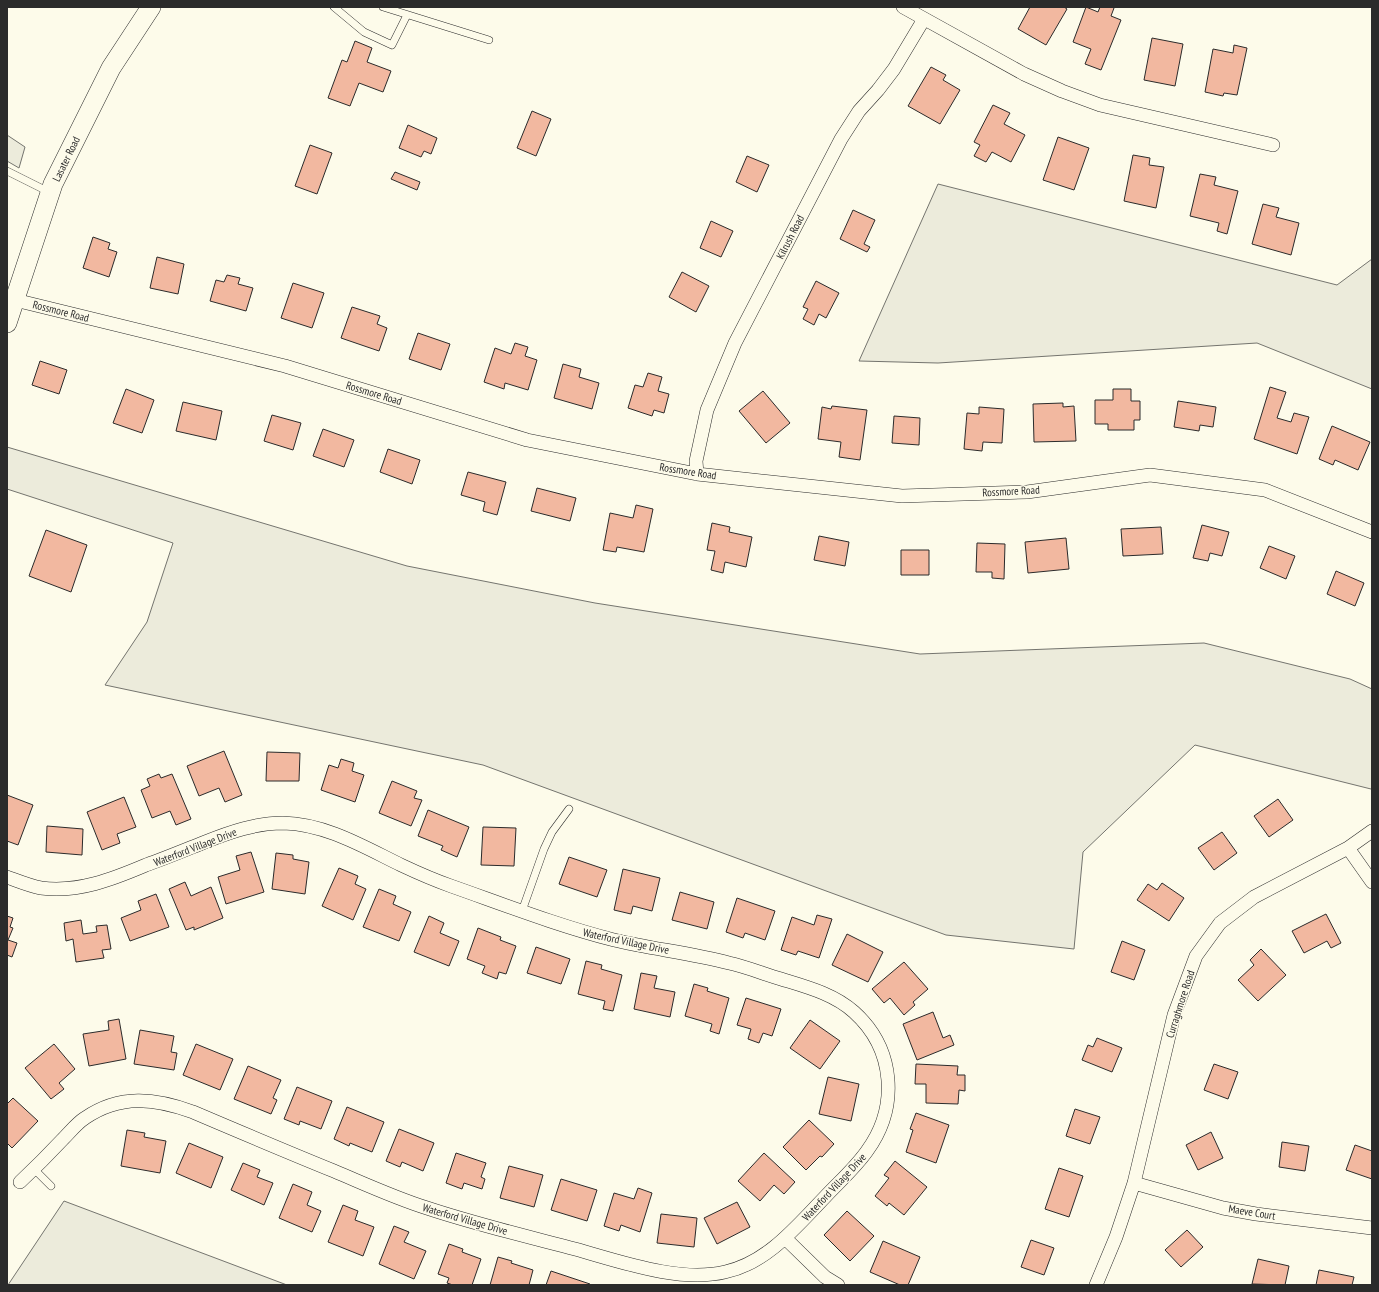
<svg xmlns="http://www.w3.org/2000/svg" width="1379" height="1292" viewBox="0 0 1379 1292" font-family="'PT Sans Narrow',sans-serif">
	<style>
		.green { fill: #ecebdb; stroke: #74746e }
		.building { fill: #f2b8a0; stroke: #2b2b2b }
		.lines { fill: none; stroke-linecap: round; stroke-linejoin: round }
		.lane-casing { stroke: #2b2b2b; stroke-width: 8 }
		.street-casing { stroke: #2b2b2b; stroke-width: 14 }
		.secondary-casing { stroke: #2b2b2b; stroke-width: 20 }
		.lane { stroke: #fdfbea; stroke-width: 7 }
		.street { stroke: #fdfbea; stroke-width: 13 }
		.secondary { stroke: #fdfbea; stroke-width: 19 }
		.labels { text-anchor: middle; stroke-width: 3; stroke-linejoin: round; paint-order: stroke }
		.street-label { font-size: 11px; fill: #2b2b2b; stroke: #fdfbea }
	</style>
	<rect width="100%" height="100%" fill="#fdfbea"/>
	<!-- green -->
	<path class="green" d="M7 135 25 147 19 168 7 161Z
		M938 184 1337 285 1372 259V389L1257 343 938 363 859 361Z
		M7 447 407 566 595 603 920 654 1204 643 1350 679 1372 689V788L1371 789 1195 745 1083 852 1074 949 946 935 483 765 105 685 147 622 173 543 7 489Z
		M64 1201 287 1285H8Z"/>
	<!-- building -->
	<path class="building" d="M1030 7H1064L1067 9 1046 45 1018 29Z
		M1086 7 1098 12 1100 7H1112L1114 8 1111 16 1121 20 1101 70 1085 64 1091 49 1073 42Z
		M1152 38 1183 44 1175 86 1144 80Z
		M355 41 372 48 367 62 391 71 383 92 359 83 350 106 328 98 342 60 347 62Z
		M1234 45 1247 48 1237 95 1224 93 1223 96 1205 92 1213 49 1233 53Z
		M931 67 946 75 943 80 960 90 940 124 908 106Z
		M993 105 1010 113 1004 124 1025 135 1011 162 992 152 986 162 974 156 980 145 974 142Z
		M532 111 551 119 536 156 517 148Z
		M408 125 437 138 431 154 424 151 421 157 399 148Z
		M1058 137 1089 148 1074 190 1043 180Z
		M310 145 332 153 317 194 295 186Z
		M1133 155 1150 158 1149 165 1164 167 1156 208 1124 201Z
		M747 156 769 165 757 192 736 182Z
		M395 172 420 182 417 190 391 179Z
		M1200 174 1216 177 1214 185 1238 191 1227 234 1217 231 1219 223 1190 216Z
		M1263 204 1279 208 1276 217 1299 223 1291 255 1252 244Z
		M853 210 875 220 864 244 870 247 867 252 840 239Z
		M711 221 733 231 721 257 700 248Z
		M93 237 110 243 108 249 117 252 109 277 83 268Z
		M157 257 184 264 178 294 150 288Z
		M682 272 709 286 696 312 669 297Z
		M227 275 240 278 238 284 253 288 246 311 210 301 216 280 224 282Z
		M816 281 839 293 826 318 819 314 814 325 803 319 808 309 803 307Z
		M293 283 324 293 312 328 281 318Z
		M352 307 380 316 377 324 387 328 379 351 341 338Z
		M418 333 450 344 441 370 409 359Z
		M515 343 528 347 525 356 537 360 528 390 505 383 504 389 484 382 495 348 511 354Z
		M40 361 67 370 59 394 32 385Z
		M563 364 581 369 579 377 599 383 592 409 554 398Z
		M648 373 662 377 658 391 669 394 664 413 654 410 652 416 628 408 635 385 643 387Z
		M1270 387 1286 392 1277 418 1291 422 1294 413 1309 417 1297 454 1254 439Z
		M126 389 154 400 142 433 113 423Z
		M1113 389H1131V401H1140V420H1134V430H1108V424H1095V400H1113Z
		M763 391 790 423 766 443 739 411Z
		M1178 401 1216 407 1213 427 1200 425 1199 431 1174 427Z
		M183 402 222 411 216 440 176 431Z
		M1063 403V407L1074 406 1076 441 1034 442 1033 404Z
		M832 406 867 410 860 460 839 457 841 442 818 439 822 407 831 409Z
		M979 407 1004 409 1002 443 983 442 982 451 964 449 967 413 979 414Z
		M272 415 301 423 293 450 264 441Z
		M894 416 920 418 919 445 892 443Z
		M1332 426 1370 442 1358 470 1335 460 1333 465 1319 459Z
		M323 429 354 440 344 467 313 456Z
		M388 449 420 460 412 484 380 472Z
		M468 472 506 482 497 515 483 511 485 502 461 495Z
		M537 488 576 498 570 521 531 511Z
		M636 505 653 509 644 552 617 547 616 552 603 550 610 513 633 518Z
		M712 523 730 527 729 532 752 537 746 567 725 562 723 573 711 570 715 551 707 550Z
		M1202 525 1229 532 1222 556 1210 553 1208 561 1193 558Z
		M1161 527 1163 554 1123 556 1121 529Z
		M46 530 87 545 71 592 29 576Z
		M819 536 849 542 845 566 814 560Z
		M1066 538 1069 569 1028 573 1025 542Z
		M977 543 1005 544 1004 579 992 578V572H976Z
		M1269 546 1295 556 1286 579 1260 568Z
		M901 550H929V575H901Z
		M1336 571 1364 583 1355 606 1327 594Z
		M224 751 242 795 225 802 219 788 199 796 187 766Z
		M267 752 300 753 299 781H266Z
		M341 759 354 763 352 771 364 775 355 802 321 790 329 765 338 768Z
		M159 774 161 778 172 774 191 819 176 825 170 811 152 818 141 790 150 786 147 779Z
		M392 781 417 791 414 798 422 800 411 826 379 813Z
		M7 795 33 805 18 845 7 841Z
		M124 797 136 827 117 834 120 843 102 850 87 812Z
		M1278 799 1293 820 1269 837 1254 816Z
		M428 810 469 827 457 857 441 850 443 846 418 836Z
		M47 826 83 829 82 855 46 852Z
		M483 827 516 828 514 866 481 865Z
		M1222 832 1237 853 1214 870 1198 848Z
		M251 852 264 892 226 904 218 877 240 870 236 856Z
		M276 853 293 855V859L309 862 305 894 272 889Z
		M569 857 607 870 597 897 559 884Z
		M339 868 358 876 355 884 366 889 353 920 322 906Z
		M623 869 660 878 652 911 633 906 631 914 614 910Z
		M185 882 191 896 211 887 223 918 194 930V927L186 930 169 889Z
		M1162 883 1184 898 1169 921 1137 900 1148 884 1157 890Z
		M379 889 396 896 393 904 411 912 399 941 363 927Z
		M680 892 714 902 707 929 672 920Z
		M156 894 169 927 130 941 121 918 141 910 138 901Z
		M737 898 775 911 765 940 745 933 743 938 726 932Z
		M1326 914 1341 943 1331 948 1327 941 1304 953 1292 931Z
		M817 915 832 919 819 958 798 951 796 955 781 950 792 917 814 925Z
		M7 916 13 918 10 927 13 928 8 940 17 943 12 957 7 955Z
		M429 916 444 923 440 933 459 941 449 966 414 952Z
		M81 920 83 934 97 932 96 926 107 925 111 949 102 950 104 958 76 962 73 939 66 941 64 923Z
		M478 928 501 937 500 940 516 946 506 974 499 972 497 979 482 973 485 966 467 959Z
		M847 934 883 952 868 982 832 965Z
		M1122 941 1145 950 1134 980 1111 972Z
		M536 947 570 959 561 984 527 973Z
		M1261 949 1286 975 1258 1001 1238 980 1254 965 1250 960Z
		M586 961 602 965 601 969 622 975 613 1011 603 1009 605 1001 578 994Z
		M904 962 928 989 913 1002 915 1005 904 1015 890 998 884 1003 872 989Z
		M641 973 657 976 654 988 675 992 670 1017 634 1009Z
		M694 984 708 988 707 991 729 998 719 1034 710 1031 712 1024 685 1016Z
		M746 998 781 1009 772 1036 763 1033 759 1043 748 1039 751 1029 737 1025Z
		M933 1012 943 1038 950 1035 954 1045 917 1060 903 1024Z
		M119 1019 126 1059 89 1066 83 1034 109 1030 108 1021Z
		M810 1020 840 1041 820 1069 790 1048Z
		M140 1030 174 1036 171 1052 177 1053 174 1070 134 1064Z
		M1097 1038 1122 1048 1112 1072 1082 1060 1088 1045 1093 1047Z
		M54 1044 75 1069 59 1083 64 1089 51 1099 25 1068Z
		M196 1044 233 1059 220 1090 183 1075Z
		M916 1064 958 1066 957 1075H965V1091L959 1090 958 1104 926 1103V1084H915Z
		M1214 1064 1238 1072 1228 1099 1204 1090Z
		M248 1066 281 1080 273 1098 277 1100 271 1114 234 1099Z
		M828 1077 859 1084 851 1121 819 1114Z
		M297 1087 332 1101 321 1129 300 1121 299 1125 284 1119Z
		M13 1098 38 1121 12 1148 7 1143V1104Z
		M347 1107 384 1122 372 1152 350 1143 349 1146 334 1139Z
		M1075 1109 1100 1117 1090 1144 1066 1136Z
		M916 1113 949 1125 936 1163 906 1152 913 1130 910 1129Z
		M809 1120 834 1144 822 1157 820 1156 806 1170 783 1147Z
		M399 1129 434 1143 423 1171 402 1162 400 1167 386 1161Z
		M127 1130 145 1133 144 1137 166 1141 160 1173 121 1166Z
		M1211 1132 1223 1158 1198 1170 1186 1145Z
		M1282 1142 1309 1146 1305 1171 1279 1167Z
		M189 1143 223 1157 211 1188 176 1173Z
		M1355 1145 1372 1151V1179L1346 1170Z
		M456 1153 486 1163 481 1177 485 1179 482 1189 464 1183 462 1189 446 1183Z
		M764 1153 795 1182 784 1194 774 1185 760 1201 738 1181Z
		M895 1161 927 1187 904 1215 889 1203 887 1206 875 1196 889 1178 884 1175Z
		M243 1163 260 1170 257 1177 273 1183 264 1205 231 1190Z
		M509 1166 543 1175 534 1207 500 1198Z
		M1059 1168 1083 1176 1069 1217 1045 1209Z
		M561 1179 597 1190 587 1221 551 1210Z
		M293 1184 312 1192 307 1205 321 1211 312 1232 279 1218Z
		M638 1188 652 1193 640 1232 621 1225 619 1231 604 1226 614 1193 634 1199Z
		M737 1202 750 1227 717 1244 704 1218Z
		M343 1205 358 1211 355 1220 374 1227 363 1256 328 1242Z
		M847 1211 874 1236 850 1261 824 1235Z
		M661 1214 697 1218 694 1247 657 1243Z
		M394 1226 409 1232 404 1242 426 1251 414 1279 379 1264Z
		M1187 1230 1203 1247 1181 1267 1165 1250Z
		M1031 1240 1054 1248 1044 1275 1021 1267Z
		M883 1241 920 1257 908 1285H900L870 1272Z
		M449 1244 463 1249 462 1252 481 1259 472 1285H453L447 1283 449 1278 438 1274Z
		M498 1257 512 1261 511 1263 533 1270 529 1285H490Z
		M1258 1259 1289 1266 1285 1285 1252 1284Z
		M1319 1270 1354 1277 1352 1285H1316Z
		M551 1271 590 1284V1285H546Z"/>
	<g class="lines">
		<!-- lane casing -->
		<g class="lane-casing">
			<path id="lane" d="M334 7 364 32 392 45 407 15
				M383 7 489 40
				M7 171 49 192
				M522 911 544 849 552 832 569 809
				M34 1169 51 1186"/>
		</g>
		<!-- street casing -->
		<g class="street-casing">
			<path id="street" d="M903 7 1024 74 1062 91 1100 105 1273 145
				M15 300 285 366 527 440 697 474 902 496 1027 492 1150 475 1265 490 1372 532
				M697 474 696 461 707 410 735 343 841 139 859 111 878 90 894 69 924 19
				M1348 848 1372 882
				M7 877C18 881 30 886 41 888 78 893 113 879 146 865 166 858 185 850 205 842 230 832 256 823 283 823 326 824 364 847 401 865 418 873 434 880 451 886 505 905 559 926 614 940 652 949 691 953 729 963 747 967 764 974 781 979 807 987 834 994 854 1012 895 1049 899 1107 867 1151 855 1168 839 1182 825 1197 796 1227 767 1263 725 1272 679 1283 619 1261 575 1249 525 1236 475 1224 427 1208 395 1198 365 1184 334 1171 287 1152 240 1132 193 1112 155 1098 120 1094 85 1118 77 1123 70 1132 63 1139 49 1154 35 1168 20 1182
				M1134 1183 1223 1208 1256 1214 1372 1228
				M785 1238 825 1277 838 1285
				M1096 1285 1116 1237 1134 1183 1174 1015 1196 956 1220 923 1254 897 1348 848 1372 831"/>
		</g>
		<!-- secondary casing -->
		<g class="secondary-casing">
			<path id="secondary" d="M7 323 53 184 111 68 151 7"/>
		</g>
		<!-- lane -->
		<use href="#lane" class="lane"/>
		<!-- street -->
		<use href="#street" class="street"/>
		<!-- secondary -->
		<use href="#secondary" class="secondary"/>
	</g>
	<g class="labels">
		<!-- street labels -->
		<g class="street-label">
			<text transform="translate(66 159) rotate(-64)" y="4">Lasater Road</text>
			<text transform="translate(790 237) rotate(-63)" y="4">Kilrush Road</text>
			<text transform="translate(61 311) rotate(14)" y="4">Rossmore Road</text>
			<text transform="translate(374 393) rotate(17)" y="4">Rossmore Road</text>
			<text transform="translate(688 471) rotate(9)" y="4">Rossmore Road</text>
			<text transform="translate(1011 491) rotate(-3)" y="4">Rossmore Road</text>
			<text transform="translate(195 847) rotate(-21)" y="4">Waterford Village Drive</text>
			<text transform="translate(626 941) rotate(12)" y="4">Waterford Village Drive</text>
			<text transform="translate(1180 1004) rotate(-72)" y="4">Curraghmore Road</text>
			<text transform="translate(834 1187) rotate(-47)" y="4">Waterford Village Drive</text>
			<text transform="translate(1252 1212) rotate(9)" y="4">Maeve Court</text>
			<text transform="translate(465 1219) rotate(16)" y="4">Waterford Village Drive</text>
		</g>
	</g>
	<!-- border -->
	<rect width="1379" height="1292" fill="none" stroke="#2b2b2b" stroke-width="16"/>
</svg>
